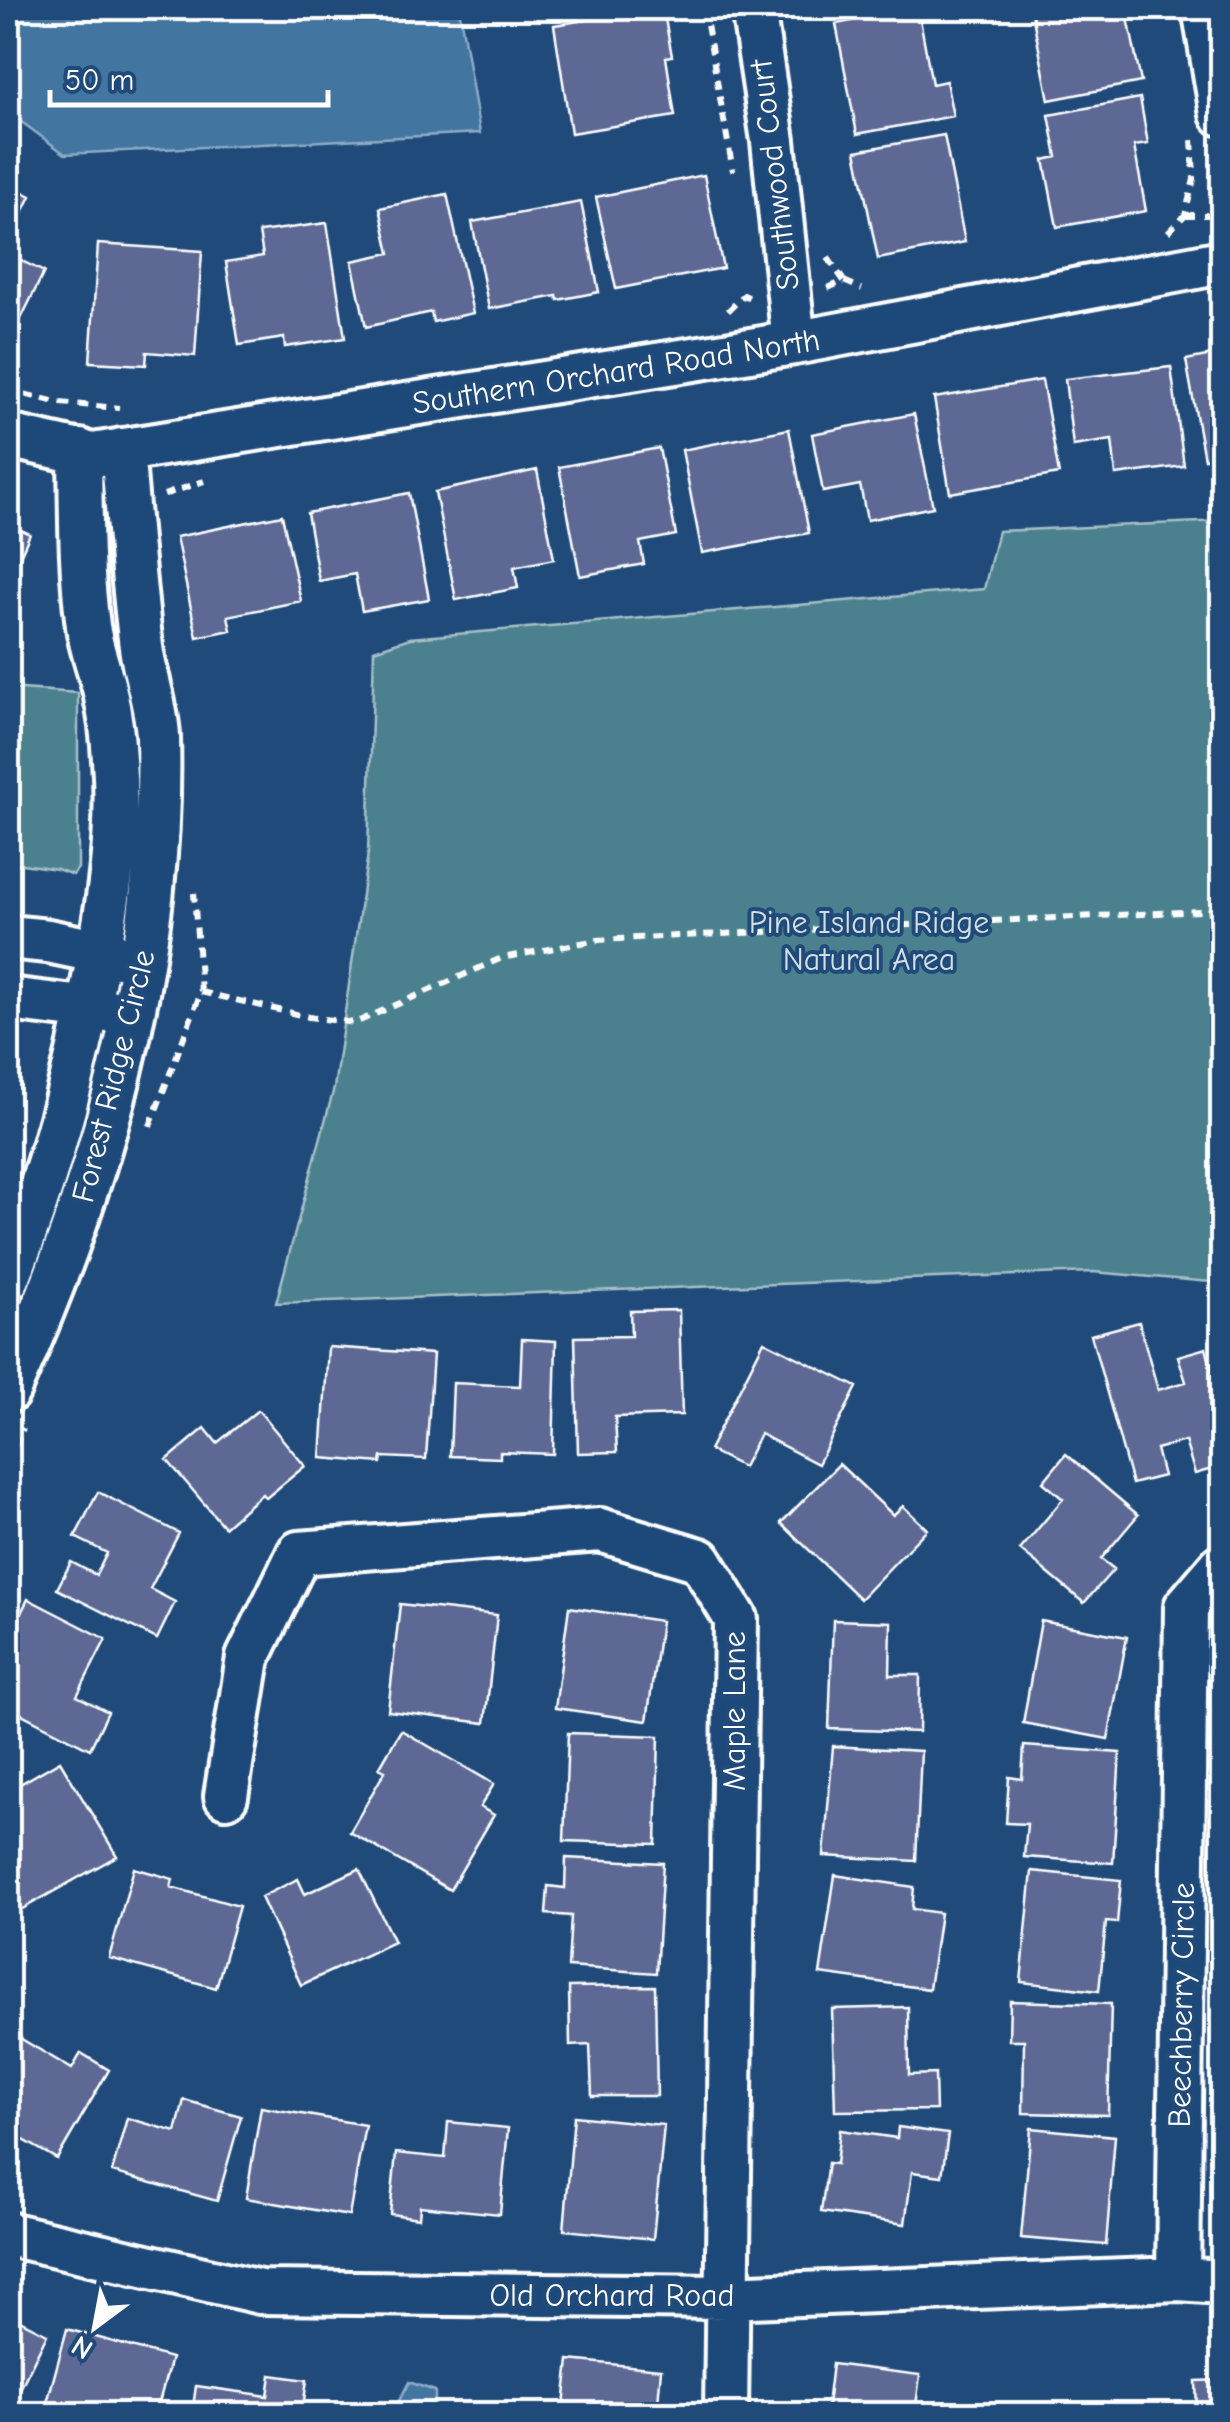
<svg xmlns="http://www.w3.org/2000/svg" width="1230" height="2422" viewBox="0 0 1230 2422" font-family="'Comic Neue',sans-serif">
	<style>
		.green { fill: #4c818f; stroke: #a6c0c7; stroke-width: 2.5 }
		.water { fill: #4374a0; stroke: #8eacc6; stroke-width: 2.5 }
		.building { fill: #5d6994; stroke: #fff; stroke-width: 2.5 }
		.lines { fill: none; stroke-linecap: round; stroke-linejoin: round }
		.street-casing { stroke: #fff; stroke-width: 50 }
		.path { stroke: #fff; stroke-width: 6; stroke-dasharray: 10 8; stroke-linecap: butt }
		.street { stroke: #1f4a7a; stroke-width: 42 }
		.labels { text-anchor: middle; stroke-width: 8; stroke-linejoin: round; paint-order: stroke }
		.street-label { font-size: 32px; fill: #fff; stroke: #1f4a7a }
		.park-label { font-size: 32px; fill: #d2e0e3; stroke: #1f4a7a }
	</style>
	<rect width="100%" height="100%" fill="#1f4a7a"/>
	<filter id="ink" filterUnits="userSpaceOnUse"><feTurbulence type="fractalNoise" baseFrequency=".01" numOctaves="2"/><feDisplacementMap in="SourceGraphic" scale="20" xChannelSelector="R" yChannelSelector="G"/><feConvolveMatrix kernelMatrix="1 2 1 2 8 2 1 2 1" color-interpolation-filters="sRGB"/></filter>
	<g filter="url(#ink)">
		<!-- green -->
		<path class="green" d="M1222 521V1283L1093 1272 276 1303 334 1088 368 853 374 650 410 638 984 589 998 531Z
			M8 688 78 693V868L73 875 57 869 8 862Z"/>
		<!-- water -->
		<path class="water" d="M8 8H459L480 133 65 154 8 112Z
			M409 2382 435 2391V2414H392Z"/>
		<!-- building -->
		<path class="building" d="M663 8 672 56 666 57 675 116 571 133 554 25Z
			M918 8 932 84 946 81 953 116 857 134 836 24Z
			M1031 8H1126L1141 82 1049 100Z
			M1140 98 1148 144 1134 146 1146 211 1057 227 1044 160 1057 157 1049 115Z
			M944 135 965 242 878 259 856 151Z
			M704 175 723 268 616 289 596 197Z
			M8 184 31 196 8 243Z
			M447 194 473 313 433 322 431 312 366 327 352 261 390 253 380 208Z
			M581 202 599 292 558 300 557 296 489 309 472 222Z
			M327 223 345 338 285 347 284 338 239 345 226 262 263 256 259 232Z
			M98 244 202 251 195 356 147 352 146 365 90 362Z
			M8 254 44 272 15 331 8 327Z
			M1222 353V456L1204 459 1186 360Z
			M1171 367 1184 466 1116 475 1112 440 1073 446 1065 379Z
			M1042 380 1059 474 950 493 934 398Z
			M914 414 933 507 867 520 860 485 823 492 812 434Z
			M789 429 809 533 702 553 682 450Z
			M659 448 676 535 640 542 644 564 580 576 559 467Z
			M537 470 554 559 514 567 518 588 456 600 435 492Z
			M409 493 429 599 362 611 355 574 319 581 307 513Z
			M282 515 301 601 228 616 231 630 197 637 176 537Z
			M8 524 30 534 8 583Z
			M679 1310 682 1415 615 1417 617 1452 578 1453 575 1337 631 1336 630 1311Z
			M1139 1322 1158 1390 1186 1382 1178 1356 1206 1348 1222 1407V1466L1195 1474 1185 1441 1156 1449 1163 1476 1132 1484 1091 1335Z
			M522 1339 556 1341 553 1454 500 1452V1458L450 1456 453 1383 520 1386Z
			M764 1341 857 1387 818 1464 760 1434 743 1467 709 1450Z
			M328 1347 433 1354 426 1459 382 1457 381 1463 321 1458Z
			M258 1410 305 1466 266 1498 262 1494 224 1527 167 1460 205 1428 217 1443Z
			M1066 1454 1138 1515 1101 1559 1114 1569 1084 1603 1020 1550 1063 1499 1043 1482Z
			M839 1464 893 1515 903 1506 927 1529 860 1599 781 1523Z
			M98 1492 179 1533 150 1589 175 1602 157 1639 57 1589 71 1562 96 1575 107 1553 75 1537Z
			M28 1599 106 1639 77 1696 108 1712 90 1749 8 1707V1639Z
			M400 1604 497 1615 485 1723 388 1711Z
			M569 1607 661 1621 647 1721 555 1708Z
			M833 1620 891 1622 890 1675H920L919 1732 829 1729Z
			M1041 1621 1127 1637 1108 1739 1023 1723Z
			M401 1730 494 1784 480 1807 494 1815 450 1890 350 1832 385 1771 379 1768Z
			M568 1733 659 1736 656 1844 564 1841Z
			M833 1746 921 1751 916 1861 824 1856Z
			M1024 1746 1120 1753 1113 1863 1024 1857 1027 1824 1006 1823 1009 1777 1022 1779Z
			M60 1761 117 1856 15 1913 8 1899V1791Z
			M566 1858 663 1863 656 1973 568 1967 571 1916 546 1914 548 1886 565 1888Z
			M134 1868 173 1879 171 1887 239 1906 216 1988 109 1958Z
			M359 1869 394 1942 301 1985 261 1897 298 1879 305 1894Z
			M1032 1871 1121 1880 1117 1923 1106 1922 1099 1991 1021 1982Z
			M835 1875 914 1887 912 1909 940 1913 929 1989 820 1974Z
			M655 1986 657 2096H592L590 2045 570 2046 569 1987Z
			M1010 2001 1111 2004 1108 2115 1023 2113 1024 2040H1009Z
			M908 2007 909 2075 935 2074 936 2110 835 2111 832 2009Z
			M8 2031 72 2069 81 2053 109 2070 57 2159 8 2131Z
			M184 2100 241 2116 217 2201 112 2172 127 2118 176 2132Z
			M261 2107 365 2125 349 2216 246 2198Z
			M574 2116 664 2125 653 2239 564 2230Z
			M448 2122 508 2128 500 2214 420 2206 419 2218 390 2214 396 2153 445 2158Z
			M898 2127 948 2134 942 2176 912 2172 905 2224 821 2212 828 2163 836 2164 840 2130 897 2138Z
			M1031 2128 1115 2136 1106 2245 1021 2238Z
			M8 2314 47 2334 20 2389 8 2383Z
			M67 2329 171 2358 156 2414H44Z
			M569 2360 661 2369 657 2414H563Z
			M832 2364 920 2375 915 2414H826Z
			M271 2375 307 2380 302 2414H192L196 2386 268 2396Z
			M1222 2380V2414H1197L1196 2381Z"/>
		<g class="lines">
			<!-- street casing -->
			<g class="street-casing">
				<path id="street" d="M753 8 773 141 794 343
					M1204 8 1222 114
					M8 436 93 455 794 343 1222 262
					M8 937 48 941 124 957
					M8 999 116 1012
					M8 1278C47 1181 74 1081 94 979 108 908 120 833 114 760 113 738 110 714 105 692 100 670 91 649 88 626 80 568 81 510 80 451
					M8 1391C101 1184 164 964 158 737 157 707 145 677 141 647 133 582 128 516 122 450
					M226 1796 248 1658 299 1553 600 1530 700 1560 736 1619 726 2414
					M8 2234 260 2292 726 2297 1178 2279 1222 2282
					M1178 2279 1186 1607 1222 1565"/>
			</g>
			<!-- path -->
			<path class="path" d="M704 8 733 171
				M1185 215H1222
				M1168 232 1185 215 1194 179 1192 138
				M828 258 844 281
				M828 288 844 281 862 289
				M728 311 744 295 752 299
				M8 390 60 403 119 408
				M164 495 204 481
				M201 992 309 1017 355 1023 502 958 597 940 1222 910
				M150 1126 201 992 194 893
				M8 1464 23 1428"/>
			<!-- street -->
			<use href="#street" class="street"/>
		</g>
	</g>
	<g class="labels">
		<!-- street labels -->
		<g class="street-label">
			<text transform="translate(774 175) rotate(-97)" y="11">Southwood Court</text>
			<text transform="translate(616 371) rotate(-9)" y="11">Southern Orchard Road North</text>
			<text transform="translate(113 1076) rotate(-76)" y="11">Forest Ridge Circle</text>
			<text transform="translate(734 1711) rotate(-90)" y="11">Maple Lane</text>
			<text transform="translate(1181 2005) rotate(-89)" y="11">Beechberry Circle</text>
			<text x="612" y="2306">Old Orchard Road</text>
		</g>
		<!-- park labels -->
		<g class="park-label">
			<text x="869" y="933">Pine Island Ridge<tspan x="869" dy="37">Natural Area</tspan></text>
		</g>
	</g>
	<!-- margin -->
	<rect width="1230" height="2422" fill="none" stroke="#1f4a7a" stroke-width="40"/>
	<rect x="20" y="20" width="1190" height="2382" fill="none" stroke="#fff" stroke-width="4" filter="url(#ink)"/>
	<!-- north arrow -->
	<g transform="translate(95 2327) rotate(212)" stroke="#1f4a7a" stroke-width="8" paint-order="stroke">
	<path d="M0-8L18 38L0 25L-18 38Z" fill="#ffffff"/>
	<text y="-15" font-size="28" font-weight="bold" text-anchor="middle" fill="#ffffff">N</text>
	</g>
	<!-- scale -->
	<path d="M50 90v15h278v-15" fill="none" stroke="#ffffff" stroke-width="5"/>
	<text x="65" y="90" font-size="30" fill="#ffffff" stroke="#1f4a7a" stroke-width="8" paint-order="stroke">50 m</text>
</svg>
